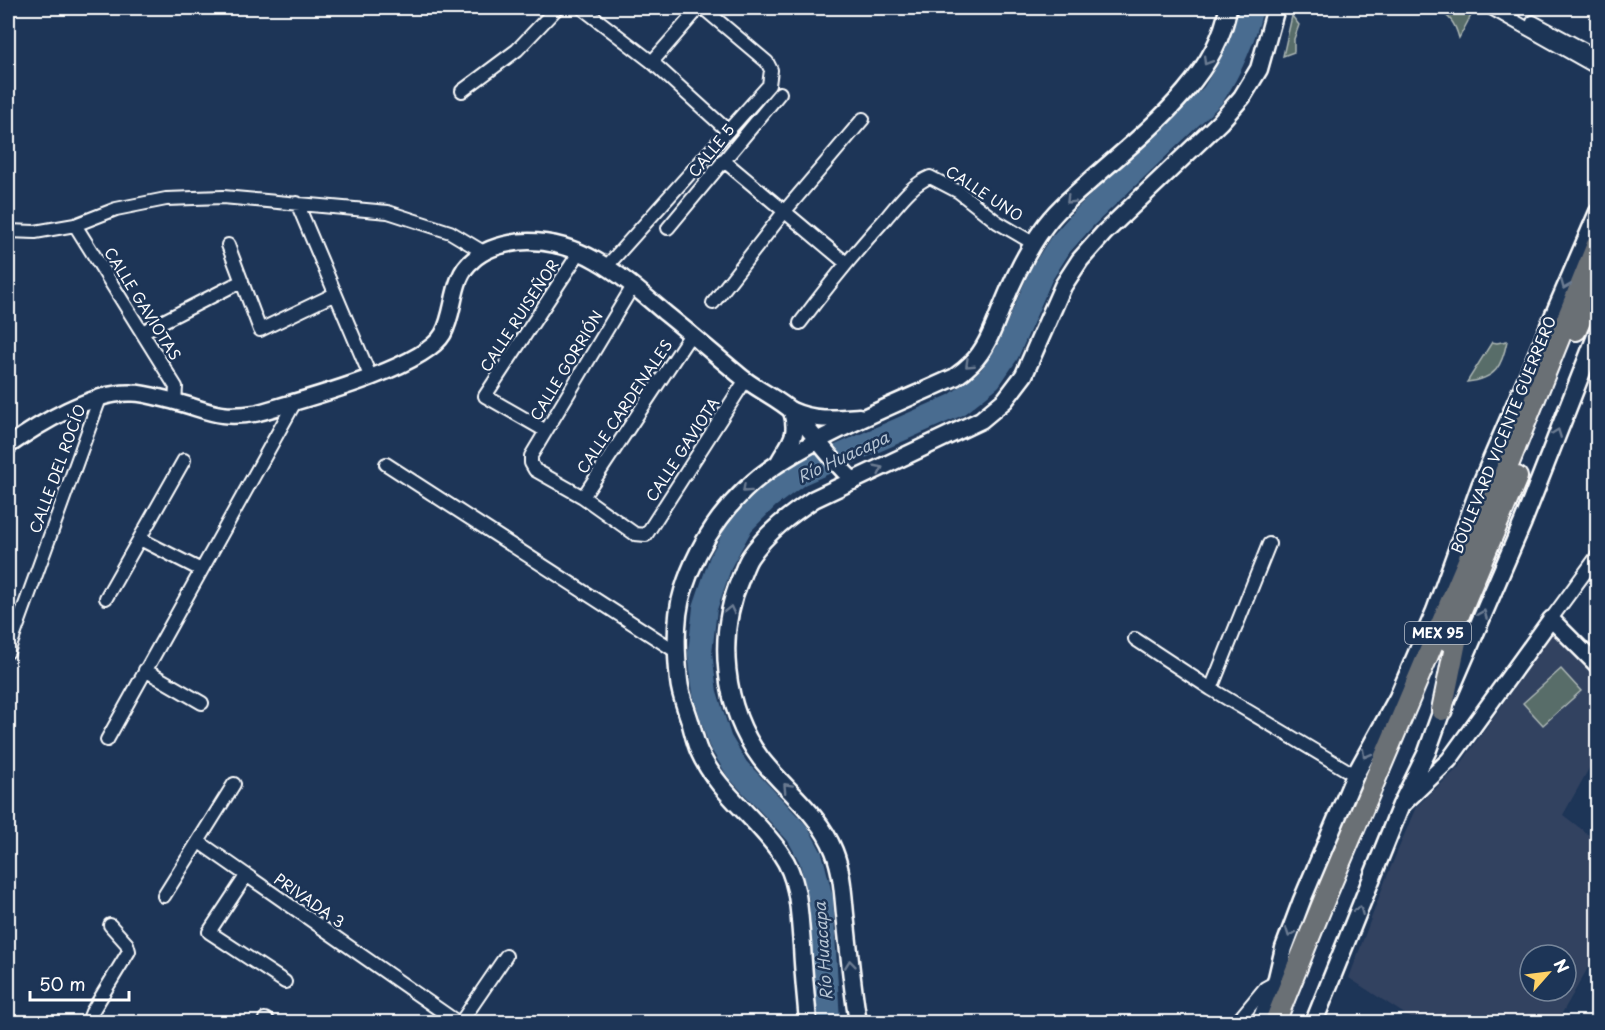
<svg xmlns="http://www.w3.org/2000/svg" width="1605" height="1030" viewBox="0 0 1605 1030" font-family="'Playpen Sans',sans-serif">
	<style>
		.built { fill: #324260; fill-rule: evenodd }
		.green { fill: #586d69; stroke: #acb6b4; stroke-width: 1.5 }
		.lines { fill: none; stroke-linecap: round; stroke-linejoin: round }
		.river { stroke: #496c90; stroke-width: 24 }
		.minor-casing { stroke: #fff; stroke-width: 16 }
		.tertiary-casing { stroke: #fff; stroke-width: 20 }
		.secondary-casing { stroke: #fff; stroke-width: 21 }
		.trunk-casing { stroke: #fff; stroke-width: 24 }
		.minor { stroke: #1d3557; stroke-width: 12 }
		.tertiary { stroke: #1d3557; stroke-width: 15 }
		.secondary { stroke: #1d3557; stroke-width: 16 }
		.trunk { stroke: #6b6f75; stroke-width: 20 }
		.oneway { stroke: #6c7c92 }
		.labels { text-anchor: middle; stroke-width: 5; stroke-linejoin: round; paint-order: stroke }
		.shield { fill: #1d3557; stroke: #bbc2cd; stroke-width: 1.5 }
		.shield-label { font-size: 14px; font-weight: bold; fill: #fff }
		.street-label { font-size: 15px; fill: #fff; stroke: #1d3557 }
		.water-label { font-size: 16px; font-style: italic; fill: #b6c4d3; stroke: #1d3557 }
	</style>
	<rect width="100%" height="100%" fill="#1d3557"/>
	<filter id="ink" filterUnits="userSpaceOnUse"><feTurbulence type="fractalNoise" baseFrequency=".0167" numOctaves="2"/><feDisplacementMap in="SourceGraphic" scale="12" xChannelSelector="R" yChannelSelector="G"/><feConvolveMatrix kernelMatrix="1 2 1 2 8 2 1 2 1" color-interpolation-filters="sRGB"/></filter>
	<g filter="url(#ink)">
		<!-- built -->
		<path class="built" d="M1553 632 1598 676 1597 754 1563 815 1597 841V952L1557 1022H1417L1349 978 1385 881 1416 807 1458 768ZM1530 955H1566V991H1530Z"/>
		<!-- green -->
		<path class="green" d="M1437 8H1475L1459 38C1455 23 1450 16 1436 9Z
			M1292 16 1299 25 1294 39V52L1283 56Z
			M1507 341C1502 366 1496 379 1467 382L1492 342 1497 343Z
			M1561 669 1581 691 1543 725 1523 703Z"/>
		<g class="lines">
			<!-- river -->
			<path class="river" d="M828 1022 821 899 811 858 798 834 737 769 720 741 705 693 700 653 705 608 721 561 742 523 768 497 799 474 956 405 990 378 1007 353 1041 275 1060 245 1085 217 1213 95C1231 67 1243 40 1251 8"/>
			<!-- minor casing -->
			<g class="minor-casing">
				<path id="minor" d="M582 8 652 62 728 131
					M1491 8 1598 68
					M1533 22 1598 57
					M652 62 699 8
					M462 91 517 50 557 8
					M723 160 846 263
					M297 203 371 378
					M75 225 176 387 175 402
					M668 228 780 93
					M8 231 35 232 75 225 116 209 166 199 223 197 388 212 450 232 485 253
					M228 245 260 330 335 294
					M607 266 769 85 771 70 767 62 703 8
					M633 286 531 456V463L535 470 583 497 635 534 646 535 745 381
					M713 303 784 212 863 119
					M800 323C827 287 855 252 886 218 899 203 911 185 930 177L959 192 997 222 1033 243
					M142 332 242 281
					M546 431 485 396 579 253
					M386 464 677 652
					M583 497 691 334
					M140 539 201 570
					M106 598 184 460
					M1551 619 1598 555
					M1135 639 1211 689 1355 775
					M8 652 100 398
					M145 670 202 703
					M1211 689 1269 544
					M107 740 295 402
					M199 842 457 1022
					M246 876 209 932 285 982
					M164 896 234 784
					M265 1019 269 1022
					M88 1022 92 1012 129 951 127 944 110 925
					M461 1022 506 956
					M1237 1022 1265 988 1276 982"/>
			</g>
			<!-- tertiary casing -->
			<g class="tertiary-casing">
				<path id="tertiary" d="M8 446C39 424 93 391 132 393 145 393 160 398 173 401 208 410 218 420 257 413 297 401 423 369 443 334 456 311 451 277 473 260 485 249 503 244 519 242 579 237 622 276 665 313 690 333 714 354 738 374 755 389 778 398 794 413 815 435 831 461 854 481
					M1404 803 1449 760 1551 619 1598 666"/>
			</g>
			<!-- secondary casing -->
			<g class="secondary-casing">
				<path id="secondary" d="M792 411C814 421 834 419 859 417
					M779 462C791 441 799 436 792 411
					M808 1022C806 997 803 971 802 945 799 914 800 881 781 854 757 818 717 792 699 751 695 742 693 731 690 721 686 708 680 694 679 681 676 653 674 619 683 591 699 539 733 492 779 463 834 428 896 404 955 377 961 373 967 368 972 363 987 348 994 326 1002 307 1013 280 1025 254 1042 230 1054 212 1073 196 1089 182 1140 136 1217 79 1228 8
					M858 1022C852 987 849 950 845 914 843 893 842 871 834 851 819 813 785 790 761 759 723 708 716 635 741 577 744 570 746 563 750 557 767 532 790 515 814 499L981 420 1005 400 1024 375 1063 286 1080 260 1104 233 1220 122 1242 97 1259 69 1276 8
					M1260 1022 1276 982 1284 948 1302 900 1355 775 1398 697 1435 611 1480 486 1598 212
					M1314 1022 1401 805 1427 752 1442 710 1523 522 1598 331"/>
			</g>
			<!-- trunk casing -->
			<g class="trunk-casing">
				<path id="trunk" d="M1576 330 1598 279
					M1448 641 1517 477
					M1442 710 1459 627
					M1275 1022 1327 893 1498 490 1598 242"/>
			</g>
			<!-- minor -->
			<use href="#minor" class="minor"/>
			<!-- tertiary -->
			<use href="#tertiary" class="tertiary"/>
			<!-- secondary -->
			<use href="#secondary" class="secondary"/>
			<!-- trunk -->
			<use href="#trunk" class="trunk"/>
		</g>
		<!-- one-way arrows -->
		<defs><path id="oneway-chevron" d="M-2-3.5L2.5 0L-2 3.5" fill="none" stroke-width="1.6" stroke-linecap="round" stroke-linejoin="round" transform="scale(1.5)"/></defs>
		<g class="oneway">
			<use href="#oneway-chevron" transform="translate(1207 61) rotate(122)"/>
			<use href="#oneway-chevron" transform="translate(1070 200) rotate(135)"/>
			<use href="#oneway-chevron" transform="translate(1565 285) rotate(113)"/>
			<use href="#oneway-chevron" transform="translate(969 364) rotate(136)"/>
			<use href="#oneway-chevron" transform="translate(1557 433) rotate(-69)"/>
			<use href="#oneway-chevron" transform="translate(879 469) rotate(-26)"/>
			<use href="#oneway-chevron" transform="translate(746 489) rotate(138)"/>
			<use href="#oneway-chevron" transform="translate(730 610) rotate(-77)"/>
			<use href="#oneway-chevron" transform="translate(1483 614) rotate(-67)"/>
			<use href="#oneway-chevron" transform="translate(1366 754) rotate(119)"/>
			<use href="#oneway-chevron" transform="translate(787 787) rotate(-133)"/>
			<use href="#oneway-chevron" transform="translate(1359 910) rotate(-68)"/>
			<use href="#oneway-chevron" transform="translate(1290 933) rotate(111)"/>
			<use href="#oneway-chevron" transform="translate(850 964) rotate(-96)"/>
		</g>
	</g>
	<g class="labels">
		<!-- shield labels -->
		<rect class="shield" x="1405" y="622" width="66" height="22" rx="4.5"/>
		<g class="shield-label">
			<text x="1438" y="638">MEX 95</text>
		</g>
		<!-- street labels -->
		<g class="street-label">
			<text transform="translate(712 151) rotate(-51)" y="5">CALLE 5</text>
			<text transform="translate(984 194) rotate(33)" y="5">CALLE UNO</text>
			<text transform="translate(142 304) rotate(58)" y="5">CALLE GAVIOTAS</text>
			<text transform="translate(520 316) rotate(-57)" y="5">CALLE RUISEÑOR</text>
			<text transform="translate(567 366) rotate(-59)" y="5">CALLE GORRIÓN</text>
			<text transform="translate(625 407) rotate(-56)" y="5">CALLE CARDENALES</text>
			<text transform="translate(1504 435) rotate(-68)" y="5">BOULEVARD VICENTE GUERRERO</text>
			<text transform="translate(683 450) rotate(-57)" y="5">CALLE GAVIOTA</text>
			<text transform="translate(58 469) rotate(-70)" y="5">CALLE DEL ROCÍO</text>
			<text transform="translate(309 901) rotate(35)" y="5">PRIVADA 3</text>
		</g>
		<!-- water labels -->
		<g class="water-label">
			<text transform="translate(843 457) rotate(-25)" y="6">Río Huacapa</text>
			<text transform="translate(823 951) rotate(-94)" y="6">Río Huacapa</text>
		</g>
	</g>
	<!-- margin -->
	<rect width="1605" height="1030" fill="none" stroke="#1d3557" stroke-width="30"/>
	<rect x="15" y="15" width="1575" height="1000" fill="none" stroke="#fff" stroke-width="2" filter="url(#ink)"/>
	<!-- north arrow -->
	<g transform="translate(1548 973) rotate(62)"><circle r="28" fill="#1d3557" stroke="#77869a" stroke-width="1.5"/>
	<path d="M0-4.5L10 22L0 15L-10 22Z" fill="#ffd166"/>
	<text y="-9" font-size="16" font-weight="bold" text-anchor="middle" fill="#ffffff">N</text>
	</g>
	<!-- scale -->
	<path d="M30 991v9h99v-9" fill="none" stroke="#ffffff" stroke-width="3"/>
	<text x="39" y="991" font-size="18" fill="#ffffff" stroke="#1d3557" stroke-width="4.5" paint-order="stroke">50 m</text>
</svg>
